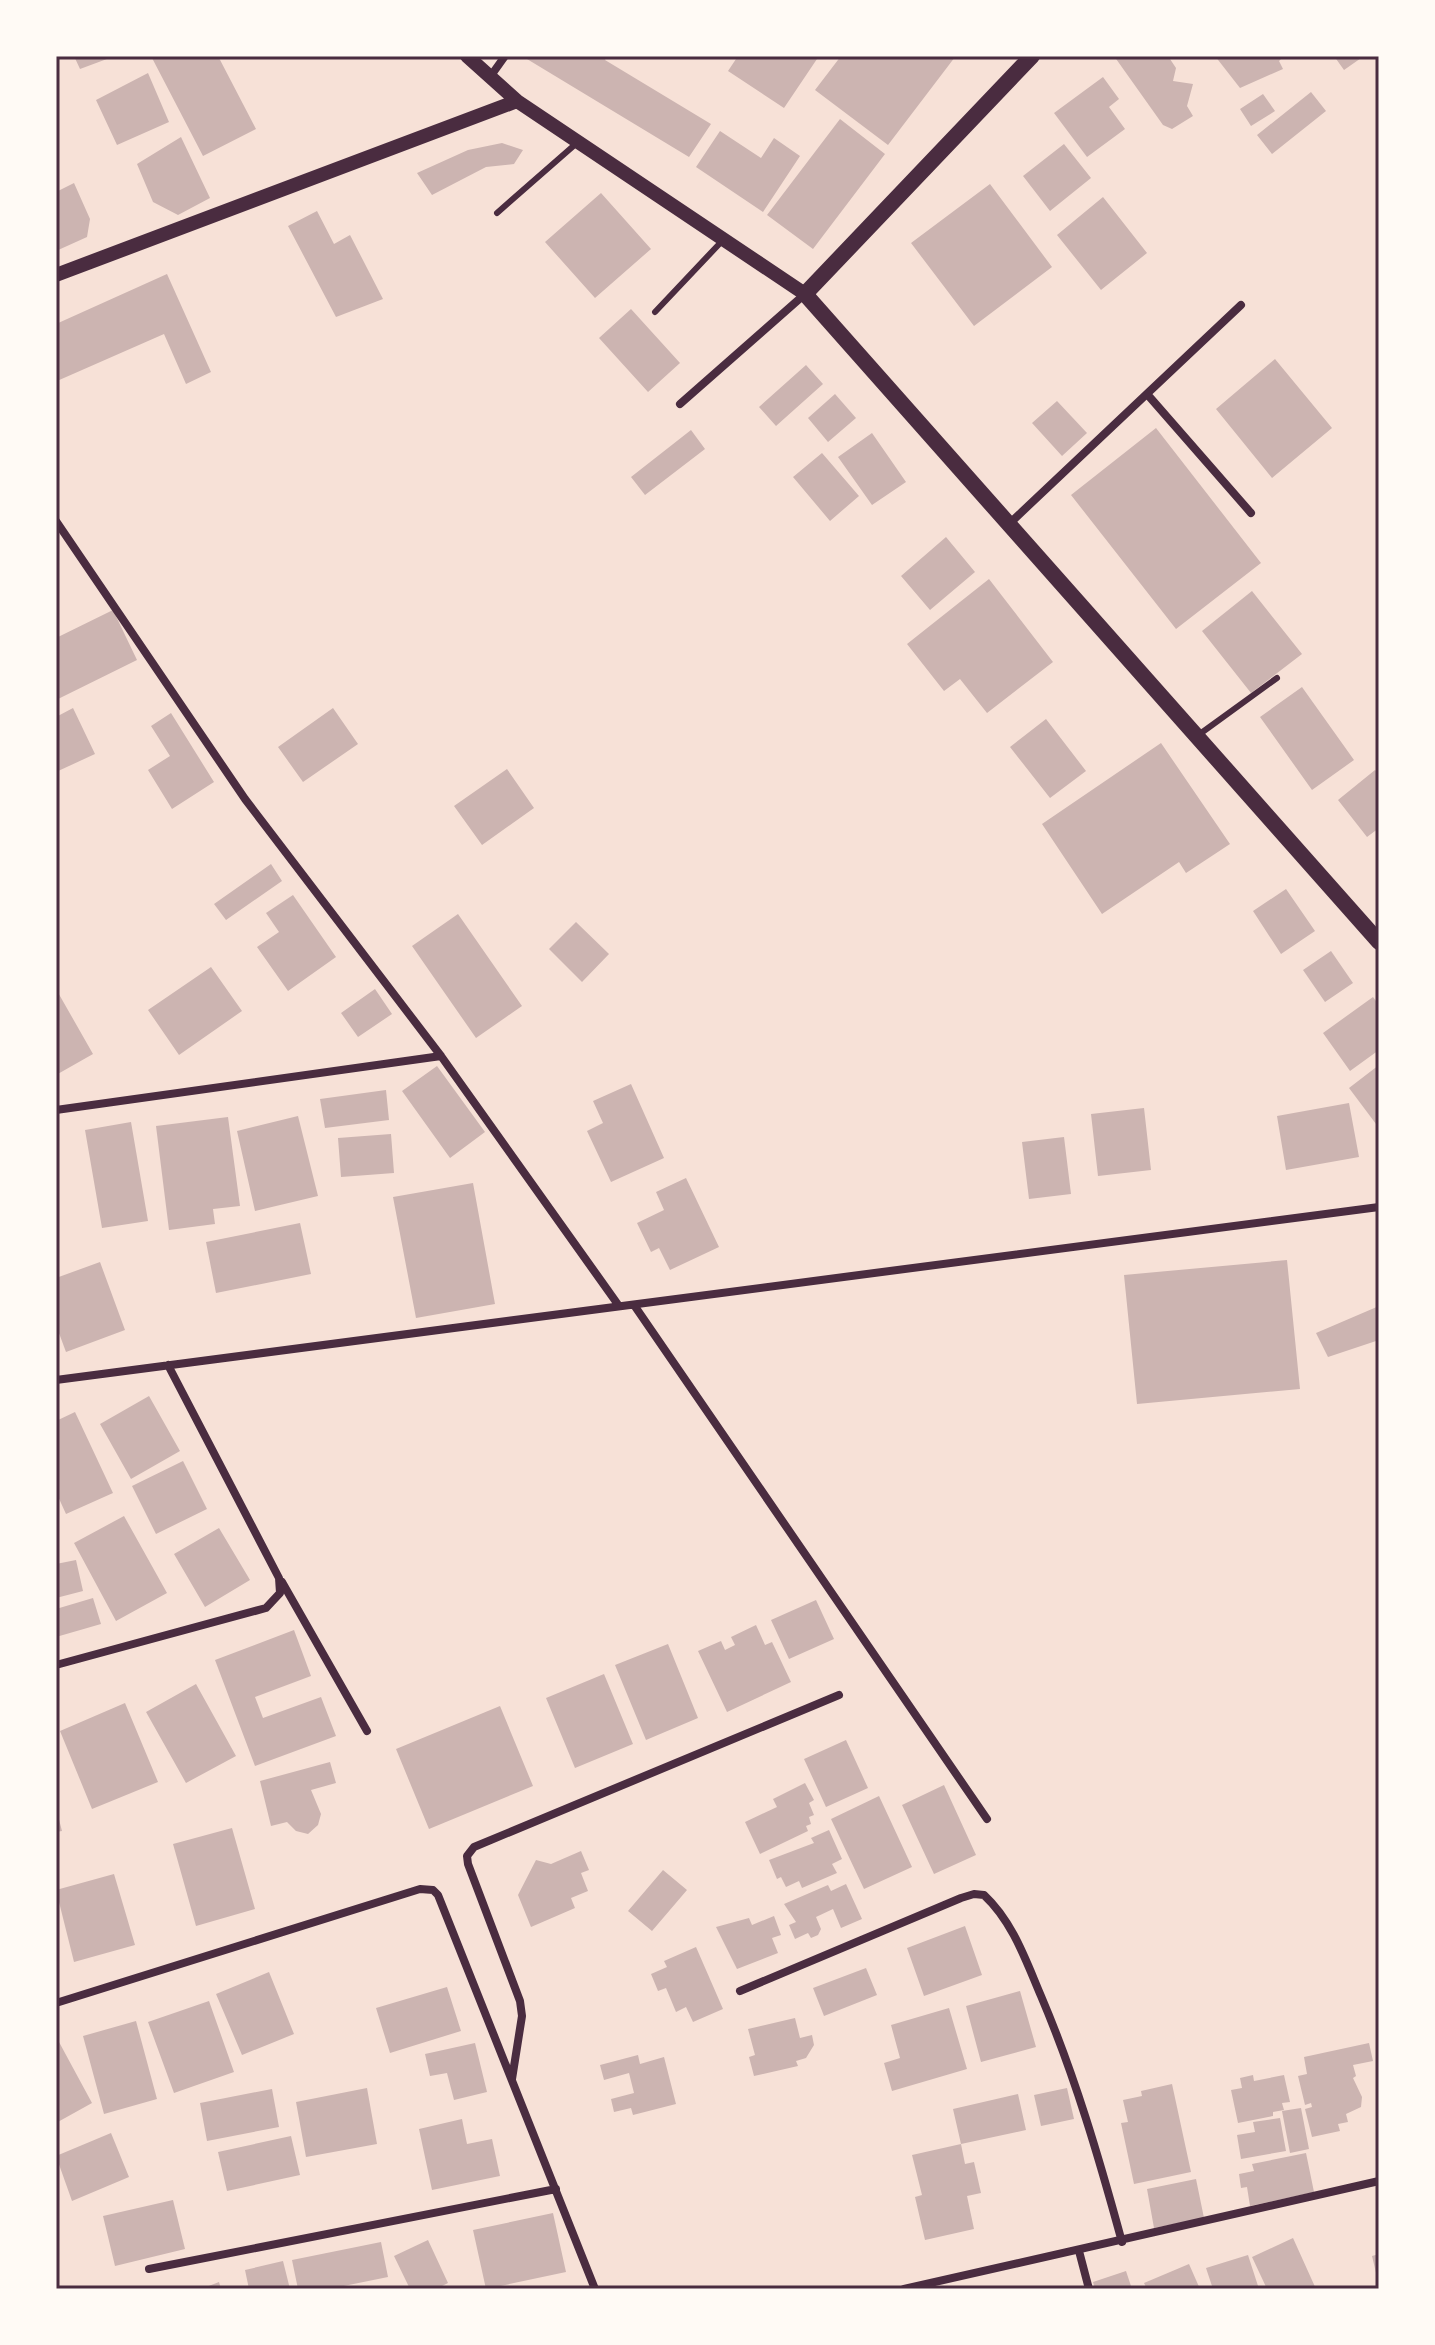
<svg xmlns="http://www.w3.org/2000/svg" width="1435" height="2345" viewBox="0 0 1435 2345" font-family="Ubuntu,sans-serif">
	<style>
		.building { fill: #ccb4b1 }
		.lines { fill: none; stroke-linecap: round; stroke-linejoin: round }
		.service { stroke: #4a2c40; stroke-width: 6 }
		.minor { stroke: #4a2c40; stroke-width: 8 }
		.tertiary { stroke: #4a2c40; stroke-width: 14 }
		.secondary { stroke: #4a2c40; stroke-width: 16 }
		.neatline { fill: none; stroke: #4a2c40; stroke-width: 3 }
	</style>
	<rect width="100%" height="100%" fill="#f7e1d7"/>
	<!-- building -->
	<path class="building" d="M74 56H115L80 69Z
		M151 56H218L256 129 203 156Z
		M522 56H607L605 60 711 124 689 157Z
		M738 56H819L784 108 728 71Z
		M841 56H954L955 57 888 145 815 90Z
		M1114 56H1168L1176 68 1173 81 1193 84 1187 106 1193 116 1172 129 1163 125Z
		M1215 56H1284L1279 61 1283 69 1240 88Z
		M1334 56H1364L1344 70Z
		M148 73 169 122 117 145 96 100Z
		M1103 77 1119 99 1109 107 1125 129 1087 157 1054 113Z
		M1311 92 1326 111 1272 154 1257 135Z
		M1263 94 1275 111 1251 126 1240 109Z
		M840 119 885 154 813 249 767 215Z
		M720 131 761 158 774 138 800 156 763 212 696 167Z
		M181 137 210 198 178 215 153 202 137 164Z
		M502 143 523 150 514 164 486 167 432 195 417 173 468 150Z
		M1064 144 1091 178 1050 211 1023 176Z
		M74 183 90 219 87 237 56 251V192Z
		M990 184 1052 267 974 326 911 243Z
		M601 193 651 249 595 298 545 242Z
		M1103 197 1147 253 1101 290 1057 235Z
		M317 211 334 244 350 235 383 299 336 317 288 226Z
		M167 274 211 372 186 384 164 334 57 381 56 324Z
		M631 309 680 363 648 392 599 338Z
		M1275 359 1332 428 1272 478 1216 409Z
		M806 365 823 384 776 426 759 407Z
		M835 394 856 418 828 442 808 418Z
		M1057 401 1087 433 1062 456 1032 423Z
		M1156 428 1261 563 1176 629 1071 495Z
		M691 430 705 449 645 495 631 477Z
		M872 433 906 482 872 505 838 457Z
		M822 453 859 496 830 521 793 477Z
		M946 537 975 572 930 610 901 576Z
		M989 579 1053 662 987 713 960 679 944 691 907 644Z
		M1252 591 1302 654 1251 693 1202 631Z
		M113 610 137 660 56 700V638Z
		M1302 687 1354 760 1312 790 1260 717Z
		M73 708 95 754 56 772V717Z
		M333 708 358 744 303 782 278 747Z
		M171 713 214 782 172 809 148 770 170 756 151 726Z
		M1046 719 1086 771 1050 798 1010 747Z
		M1161 743 1230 844 1186 873 1179 862 1102 914 1042 824Z
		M507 769 534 808 482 845 454 806Z
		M1375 770 1379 774V828L1367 837 1338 800Z
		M271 864 282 881 226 920 214 904Z
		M1286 889 1315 931 1281 954 1253 911Z
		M293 895 336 957 288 991 257 947 279 932 266 913Z
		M458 914 522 1006 476 1038 412 946Z
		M576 922 609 954 582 982 549 949Z
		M1331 951 1353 983 1325 1002 1303 970Z
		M211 967 242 1011 179 1055 148 1010Z
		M56 989 93 1054 56 1075Z
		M375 989 392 1014 358 1037 341 1013Z
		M1373 997 1379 1005V1050L1350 1071 1323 1033Z
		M1379 1065V1128L1349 1088Z
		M437 1066 485 1132 450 1158 402 1091Z
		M631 1084 664 1158 611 1182 587 1131 603 1123 593 1101Z
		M386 1090 389 1120 325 1128 320 1099Z
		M1349 1103 1359 1157 1286 1170 1277 1116Z
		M1144 1108 1151 1170 1098 1176 1091 1114Z
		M298 1116 318 1196 255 1211 237 1131Z
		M228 1117 240 1206 213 1209 215 1224 169 1230 156 1126Z
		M131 1122 148 1221 102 1228 85 1130Z
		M391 1134 394 1173 341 1177 338 1138Z
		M1064 1137 1071 1194 1029 1199 1022 1142Z
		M686 1178 719 1247 670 1270 659 1248 651 1252 637 1223 664 1210 656 1192Z
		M473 1183 495 1304 416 1318 393 1197Z
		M300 1223 311 1274 216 1293 206 1242Z
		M1287 1260 1300 1389 1137 1404 1124 1275Z
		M100 1262 125 1330 66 1352 56 1325V1278Z
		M1379 1306V1340L1328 1357 1316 1333Z
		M149 1396 180 1451 131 1479 100 1424Z
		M75 1412 113 1493 66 1514 56 1492V1421Z
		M183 1461 207 1509 156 1534 132 1486Z
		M124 1516 167 1593 116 1621 74 1543Z
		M219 1528 250 1580 205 1607 174 1554Z
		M76 1560 83 1591 56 1598V1564Z
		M93 1598 101 1624 56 1637V1609Z
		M816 1600 834 1639 789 1659 771 1620Z
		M756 1625 765 1645 772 1642 791 1682 727 1712 698 1651 721 1641 725 1650 735 1645 731 1637Z
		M294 1630 311 1676 255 1697 263 1718 321 1697 336 1736 255 1766 215 1660Z
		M668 1644 698 1718 646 1740 615 1665Z
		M604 1674 633 1744 575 1768 546 1698Z
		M196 1684 236 1756 186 1783 146 1712Z
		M125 1703 158 1782 92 1809 60 1731Z
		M500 1706 533 1786 429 1829 396 1749Z
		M846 1740 868 1788 826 1807 804 1759Z
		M330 1762 336 1783 311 1790 321 1814 318 1825 308 1834 296 1831 287 1822 271 1826 260 1781Z
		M805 1783 814 1800 809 1803 814 1815 809 1817 811 1824 806 1826 808 1831 760 1854 745 1822 777 1807 773 1799Z
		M944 1785 976 1855 934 1874 902 1805Z
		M879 1796 912 1867 864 1889 831 1819Z
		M56 1808 62 1831 56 1832Z
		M232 1828 255 1909 196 1926 173 1844Z
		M829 1830 842 1859 832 1864 837 1873 802 1888 799 1881 786 1887 781 1877 777 1879 769 1860 814 1843 811 1838Z
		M581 1851 589 1870 581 1873 588 1891 571 1898 575 1908 531 1927 518 1895 536 1860 551 1864Z
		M663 1870 687 1890 652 1931 628 1911Z
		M114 1874 135 1945 74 1962 56 1890Z
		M846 1884 862 1919 841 1928 833 1909 816 1917 821 1929 818 1935 811 1938 808 1933 795 1939 789 1925 796 1922 784 1904 828 1885 831 1891Z
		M774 1916 781 1935 772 1938 778 1953 737 1969 716 1927 749 1918 752 1925Z
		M965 1926 982 1975 924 1996 907 1948Z
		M696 1947 723 2009 693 2022 686 2007 676 2012 666 1988 658 1991 651 1974 667 1967 664 1961Z
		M866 1968 877 1995 824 2016 813 1988Z
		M269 1972 294 2034 242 2055 216 1994Z
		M447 1987 461 2031 390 2053 376 2008Z
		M1020 1991 1036 2047 981 2062 966 2006Z
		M209 2001 234 2072 174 2093 148 2022Z
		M949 2008 967 2069 892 2091 884 2063 900 2058 891 2025Z
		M795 2018 800 2038 812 2035 814 2045 806 2058 796 2061 798 2066 754 2076 749 2057 755 2055 748 2029Z
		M136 2021 157 2099 104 2114 83 2036Z
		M59 2042 92 2103 56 2123V2043Z
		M475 2043 487 2092 454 2100 447 2073 430 2076 425 2054Z
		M1369 2043 1373 2061 1353 2065 1356 2076 1353 2078 1362 2097 1361 2107 1346 2114 1348 2122 1338 2124 1340 2131 1312 2137 1305 2109 1312 2107 1311 2103 1305 2105 1298 2076 1307 2074 1304 2057Z
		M638 2055 640 2064 664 2057 676 2104 633 2115 631 2108 614 2112 611 2099 634 2093 629 2073 604 2080 600 2065Z
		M1253 2075 1254 2081 1284 2075 1290 2102 1282 2103 1284 2110 1273 2112V2116L1238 2123 1231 2090 1242 2088 1240 2078Z
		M1172 2084 1191 2172 1134 2184 1121 2123 1128 2122 1123 2100 1142 2096 1141 2091Z
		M367 2088 377 2144 306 2157 296 2102Z
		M1067 2088 1074 2119 1041 2126 1034 2095Z
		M272 2089 279 2127 207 2141 200 2103Z
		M1018 2094 1026 2130 961 2144 953 2109Z
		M1301 2108 1309 2149 1290 2153 1282 2111Z
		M1280 2118 1286 2151 1241 2159 1237 2135 1255 2132 1253 2122Z
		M462 2119 467 2144 492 2139 500 2176 432 2190 419 2129Z
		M111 2133 129 2177 72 2201 56 2156Z
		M291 2136 300 2175 227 2191 218 2152Z
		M961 2144 965 2164 974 2162 981 2193 967 2196 974 2229 925 2240 915 2197 922 2195 912 2155Z
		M1306 2153 1314 2192 1250 2206 1247 2187 1241 2188 1239 2174 1254 2171 1252 2164Z
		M1196 2179 1204 2218 1154 2228 1147 2189Z
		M173 2200 185 2249 115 2266 103 2216Z
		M553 2213 566 2272 486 2289 473 2230Z
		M1293 2238 1316 2289H1267L1252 2257Z
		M428 2240 448 2283 436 2289H410L394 2256Z
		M381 2242 388 2277 329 2289H298L292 2260Z
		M1379 2254V2281H1378L1372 2256Z
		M1248 2255 1259 2289H1213L1206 2268Z
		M283 2261 290 2289H249L245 2270Z
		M1189 2264 1200 2289H1147L1144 2283Z
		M1126 2271 1132 2289H1095L1093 2282Z
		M219 2282 221 2289H201Z"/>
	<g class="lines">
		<!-- service -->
		<path class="service" d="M497 213 578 142
			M655 312 723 240
			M1197 736 1277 678"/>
		<!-- minor -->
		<path class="minor" d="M490 77 505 56
			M1147 394 1251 513
			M680 404 805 294
			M56 521 245 799 441 1056 619 1306
			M1009 524 1241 305
			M56 1110 441 1056
			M634 1305 987 1819
			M56 1380 1379 1207
			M282 1582 367 1731
			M56 1665 266 1608 280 1593 279 1578 168 1365
			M740 1991 961 1898 974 1894 984 1895C1013 1922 1026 1961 1041 1996 1075 2076 1099 2158 1122 2242
			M56 2003 420 1889 433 1890 438 1895 595 2289
			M512 2079 522 2016 520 2001 468 1864 467 1856 474 1847 839 1695
			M1079 2251 1089 2289
			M149 2269 556 2189
			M904 2289 1379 2181"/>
		<!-- tertiary -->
		<path class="tertiary" d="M467 56 517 101
			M56 275 517 101 805 294"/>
		<!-- secondary -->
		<path class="secondary" d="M1032 56 805 294 1379 942"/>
	</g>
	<!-- border -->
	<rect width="1435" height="2345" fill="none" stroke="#fffaf5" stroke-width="116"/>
	<rect x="58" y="58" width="1319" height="2229" class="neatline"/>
</svg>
